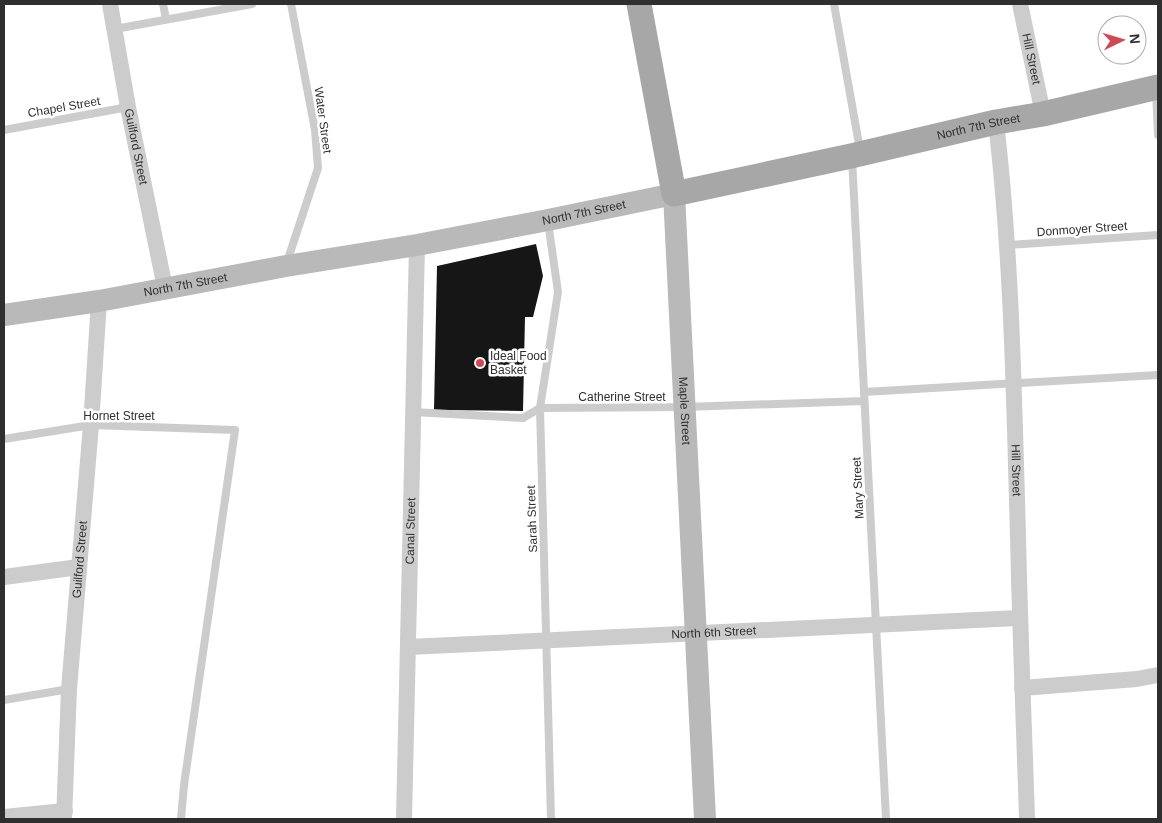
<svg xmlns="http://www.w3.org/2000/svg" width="1162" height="823" viewBox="0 0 1162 823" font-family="Arial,sans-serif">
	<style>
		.building { fill: #161616 }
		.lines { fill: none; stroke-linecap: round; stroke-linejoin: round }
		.lane { stroke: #ccc; stroke-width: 8 }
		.street { stroke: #ccc; stroke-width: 16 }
		.secondary { stroke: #b9b9b9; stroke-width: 22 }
		.primary { stroke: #a7a7a7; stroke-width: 25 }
		.poi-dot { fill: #d14753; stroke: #fff; stroke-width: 2 }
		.labels { text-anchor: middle; stroke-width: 5; stroke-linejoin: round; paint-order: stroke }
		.street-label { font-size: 12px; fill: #2f2f2f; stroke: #fff }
		.poi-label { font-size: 12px; fill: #2f2f2f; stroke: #fff; text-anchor: start }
	</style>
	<rect width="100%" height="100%" fill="#fff"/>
	<!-- building -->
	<path class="building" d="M536 244 543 276 533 317H525L523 411 434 410 437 266Z"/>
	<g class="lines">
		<!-- lane -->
		<path class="lane" d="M163 4 166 19
			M834 4 860 150
			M115 29 252 4
			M1156 90 1158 135
			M4 130 128 107
			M852 158 886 819
			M548 222 558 292 540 408 551 819
			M1007 245 1158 235
			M287 262 318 168 315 130 291 4
			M864 392 1158 375
			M413 412 523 418 540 408 685 407 864 401
			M4 439 91 425 235 430 184 785 181 819
			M4 700 69 689"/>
		<!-- street -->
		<g class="street">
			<path id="s1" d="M110 4 128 107 165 288"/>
			<path id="s2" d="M1020 4 1043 114"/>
			<path id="s3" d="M996 122C1012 260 1014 398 1018 536 1020 631 1024 725 1027 819"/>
			<path d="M4 577 79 567"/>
			<path id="s4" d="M408 647 1019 618"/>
			<path d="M1022 688 1137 679 1158 675"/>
			<path d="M4 817 65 811"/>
			<path id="s5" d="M64 819 69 689 91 425 99 301"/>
			<path id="s6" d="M404 819 417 245"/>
		</g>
		<!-- secondary -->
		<path class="secondary" id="s7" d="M4 315 99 301 286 266 417 245 548 220 674 194 705 819"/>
		<!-- primary -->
		<path class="primary" id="s8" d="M639 4 674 194 851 156 996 122 1043 114 1158 87"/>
	</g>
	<!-- markers -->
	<circle class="poi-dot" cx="480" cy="363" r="5"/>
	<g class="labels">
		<!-- street labels -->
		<g class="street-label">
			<text dy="4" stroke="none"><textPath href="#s2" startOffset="56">Hill Street</textPath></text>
			<text transform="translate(64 107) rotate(-10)" y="4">Chapel Street</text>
			<text transform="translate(323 120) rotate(82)" y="4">Water Street</text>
			<text dy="4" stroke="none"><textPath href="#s8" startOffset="505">North 7th Street</textPath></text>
			<text dy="4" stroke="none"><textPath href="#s1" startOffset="145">Guilford Street</textPath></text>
			<text dy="4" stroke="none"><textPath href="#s7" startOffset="589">North 7th Street</textPath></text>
			<text transform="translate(1082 229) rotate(-4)" y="4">Donmoyer Street</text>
			<text dy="4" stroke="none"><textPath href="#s7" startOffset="184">North 7th Street</textPath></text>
			<text x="622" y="401">Catherine Street</text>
			<text dy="4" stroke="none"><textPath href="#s7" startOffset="898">Maple Street</textPath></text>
			<text x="119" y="420">Hornet Street</text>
			<text dy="4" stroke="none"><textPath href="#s3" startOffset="349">Hill Street</textPath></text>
			<text transform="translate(858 488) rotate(-93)" y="4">Mary Street</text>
			<text transform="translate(532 519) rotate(-92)" y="4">Sarah Street</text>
			<text dy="4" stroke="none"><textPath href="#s6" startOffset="288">Canal Street</textPath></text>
			<text dy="4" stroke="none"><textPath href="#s5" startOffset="260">Guilford Street</textPath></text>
			<text dy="4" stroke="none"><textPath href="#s4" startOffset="306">North 6th Street</textPath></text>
		</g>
		<!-- poi labels -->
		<g class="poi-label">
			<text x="490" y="360">Ideal Food<tspan x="490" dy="14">Basket</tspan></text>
		</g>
	</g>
	<!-- border -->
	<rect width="1162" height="823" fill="none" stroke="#2f2f2f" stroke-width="10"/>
	<!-- north arrow -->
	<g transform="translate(1122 40) rotate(85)"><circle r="24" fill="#ffffff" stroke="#acacac"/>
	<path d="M0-4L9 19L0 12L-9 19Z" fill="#d14753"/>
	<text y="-8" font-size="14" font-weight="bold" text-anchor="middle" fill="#2f2f2f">N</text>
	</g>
</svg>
